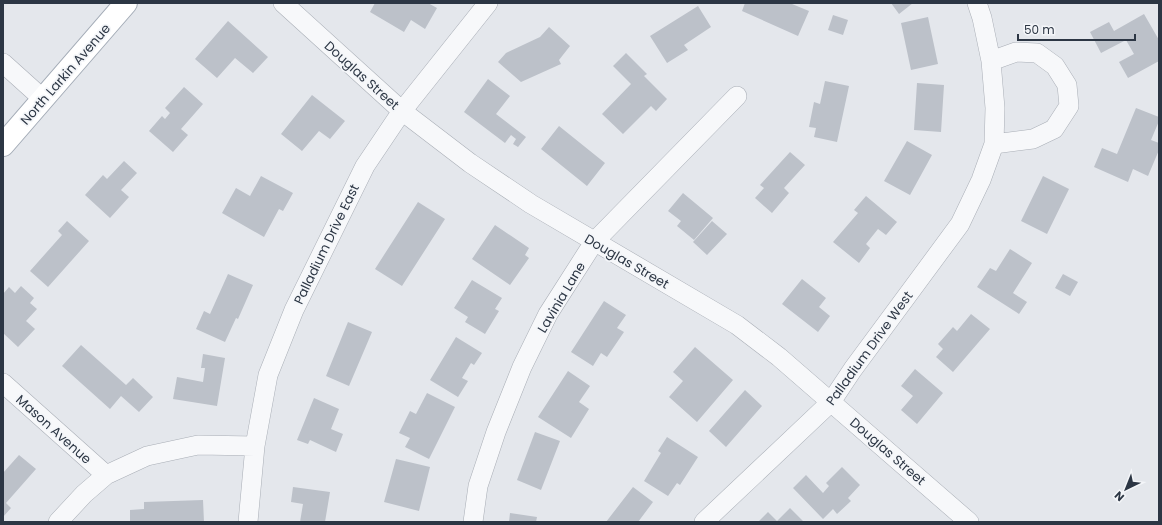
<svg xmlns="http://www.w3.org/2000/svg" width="1162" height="525" viewBox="0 0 1162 525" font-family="Poppins,sans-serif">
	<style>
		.building { fill: #bcc1c9 }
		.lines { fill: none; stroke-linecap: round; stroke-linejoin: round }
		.minor-casing { stroke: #a9aeb6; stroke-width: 20 }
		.major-casing { stroke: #a4acb7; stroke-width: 24 }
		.minor { stroke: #f7f8fa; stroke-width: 19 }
		.major { stroke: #fff; stroke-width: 22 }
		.labels { text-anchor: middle; stroke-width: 3.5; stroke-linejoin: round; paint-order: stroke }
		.street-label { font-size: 13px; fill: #2c3644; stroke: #f4f6f9 }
	</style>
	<rect width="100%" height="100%" fill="#e4e7ec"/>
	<!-- building -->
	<path class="building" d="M375 3H428L437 8 425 29 411 20 404 32 370 12Z
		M745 3H792V4L809 11 798 36 742 11Z
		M891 3H913L899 14Z
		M698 6 711 27 684 45 688 50 667 63 650 36Z
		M1144 14 1159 40V61L1128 78 1119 62 1134 54 1126 40 1101 53 1090 32 1109 22 1114 31Z
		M833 15 848 20 843 35 828 30Z
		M928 17 938 64 911 70 901 23Z
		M228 21 268 57 253 73 235 58 217 78 195 59Z
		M549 27 570 46 559 60 561 64 521 82 498 62 506 53 540 37Z
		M626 53 647 74 644 76 667 99 656 111 651 106 623 134 602 114 631 84 613 66Z
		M488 79 510 96 496 114 526 137 518 147 513 144 516 139 511 135 505 143 464 112Z
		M825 81 849 86 837 142 814 137 816 128 809 127 814 102 820 104Z
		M917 83 944 85 941 132 914 130Z
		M184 87 203 104 181 129 188 135 173 152 149 131 162 116 165 119 170 113 165 108Z
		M312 95 345 121 330 139 319 131 302 151 281 134Z
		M1136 108 1159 117V121L1151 140 1159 143V150L1148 176 1133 169 1128 182 1094 167 1102 148 1117 154Z
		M559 126 605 163 587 186 541 149Z
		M907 141 932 155 910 195 884 181Z
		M790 152 805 165 784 188 789 193 772 213 755 198 764 188 760 185Z
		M124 161 137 173 121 190 129 197 110 218 85 195 103 175 107 179Z
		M261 176 293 193 283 211 279 209 264 237 222 213 236 188 250 196Z
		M1043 176 1069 189 1047 234 1021 221Z
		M683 193 713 218 694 240 677 226 681 221 668 211Z
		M866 196 897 222 886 235 878 229 866 244 870 248 859 263 833 242 858 213 854 210Z
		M418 202 445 219 402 286 375 269Z
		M67 221 89 241 48 287 30 271 62 235 58 231Z
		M712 221 727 234 707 255 693 242Z
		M495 225 529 248 525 255 529 258 510 285 472 259Z
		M1010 249 1032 263 1013 293 1027 302 1019 314 977 287 990 268 996 271Z
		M228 274 253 285 238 319 236 318 225 342 196 329 204 311 210 314Z
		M1063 274 1078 282 1070 296 1055 288Z
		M802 279 826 298 819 307 830 316 818 332 782 304Z
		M472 280 502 298 495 309 499 311 485 334 465 322 468 317 454 308Z
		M21 286 34 298 30 303 37 309 26 321 35 329 18 347 3 333V294L9 287 15 293Z
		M604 301 626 315 617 328 624 332 607 357 601 353 593 366 571 352Z
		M971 314 990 329 953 372 936 357 943 349 938 344 953 327 957 331Z
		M348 322 372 332 349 386 326 376Z
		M456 337 482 353 474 365 471 363 462 378 468 381 458 397 430 380Z
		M81 345 126 385 133 378 153 397 139 412 121 396 110 409 62 366Z
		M695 347 733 380 697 422 669 397 683 381 673 372Z
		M203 354 225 358 217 406 173 399 177 377 203 382 205 368H201Z
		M915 369 943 393 917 424 901 410 913 396 901 386Z
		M568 371 590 386 579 402 589 409 571 438 538 417Z
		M745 390 762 406 726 447 709 431Z
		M427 393 455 407 429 459 405 447 410 438 399 433 410 411 416 414Z
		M314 398 339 409 331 429 343 434 336 452 310 440 308 444 297 440Z
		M535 432 560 441 541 490 517 480Z
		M667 437 698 457 680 485 677 483 668 496 644 481 661 453 658 451Z
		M19 455 36 469 6 503 11 508 3 517V473Z
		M396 459 430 467 419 511 384 502Z
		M842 467 860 485 848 498 851 501 837 514 833 509 823 519 793 488 806 475 823 493 829 486 826 483Z
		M293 487 330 492 325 522H300L303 504 291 502Z
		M633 487 653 502 638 522H606Z
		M203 500 204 522H130V510L144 509V502Z
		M790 508 803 521 802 522H758L768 512 777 521Z
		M510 513 537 517 536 522H509Z"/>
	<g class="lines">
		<!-- minor casing -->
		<g class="minor-casing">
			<path id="minor" d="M283 3 402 111 470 163 531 204 737 325 779 357 969 522
				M991 61 1016 52 1037 53 1055 66 1067 85 1069 106 1054 129 1033 139 994 144
				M3 63 43 99
				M3 383 106 475
				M58 522 84 494 106 475 147 456 198 445 255 446
				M248 522 255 446 268 375 294 310 365 166 402 111 488 3
				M473 522 478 486 496 432 522 367 548 314 594 242 737 96
				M704 522 831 402 853 369 960 224 981 180 994 144 995 108 991 61 982 18 977 3"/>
		</g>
		<!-- major casing -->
		<g class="major-casing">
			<path id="major" d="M3 145 126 3"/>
		</g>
		<!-- minor -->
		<use href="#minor" class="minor"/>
		<!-- major -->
		<use href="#major" class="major"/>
	</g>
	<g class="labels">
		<!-- street labels -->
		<g class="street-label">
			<text transform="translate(65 74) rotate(-49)" y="5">North Larkin Avenue</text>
			<text transform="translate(362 75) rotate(42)" y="5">Douglas Street</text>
			<text transform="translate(326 244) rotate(-64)" y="5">Palladium Drive East</text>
			<text transform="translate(627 261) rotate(30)" y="5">Douglas Street</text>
			<text transform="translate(561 297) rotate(-59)" y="5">Lavinia Lane</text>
			<text transform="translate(869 348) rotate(-54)" y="5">Palladium Drive West</text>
			<text transform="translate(54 429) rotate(42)" y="5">Mason Avenue</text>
			<text transform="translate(888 451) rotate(41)" y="5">Douglas Street</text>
		</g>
	</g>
	<!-- border -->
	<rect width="1162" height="525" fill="none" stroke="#2c3644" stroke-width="8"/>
	<!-- north arrow -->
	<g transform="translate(1126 489) rotate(223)" stroke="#f4f6f9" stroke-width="3" paint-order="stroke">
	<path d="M0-3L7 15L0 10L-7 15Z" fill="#2c3644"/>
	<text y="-6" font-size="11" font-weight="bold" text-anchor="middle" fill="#2c3644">N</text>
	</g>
	<!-- scale -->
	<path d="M1018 34v6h117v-6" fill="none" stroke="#2c3644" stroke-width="2"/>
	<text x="1024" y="34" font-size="12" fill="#2c3644" stroke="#f4f6f9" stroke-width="3" paint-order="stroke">50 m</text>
</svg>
